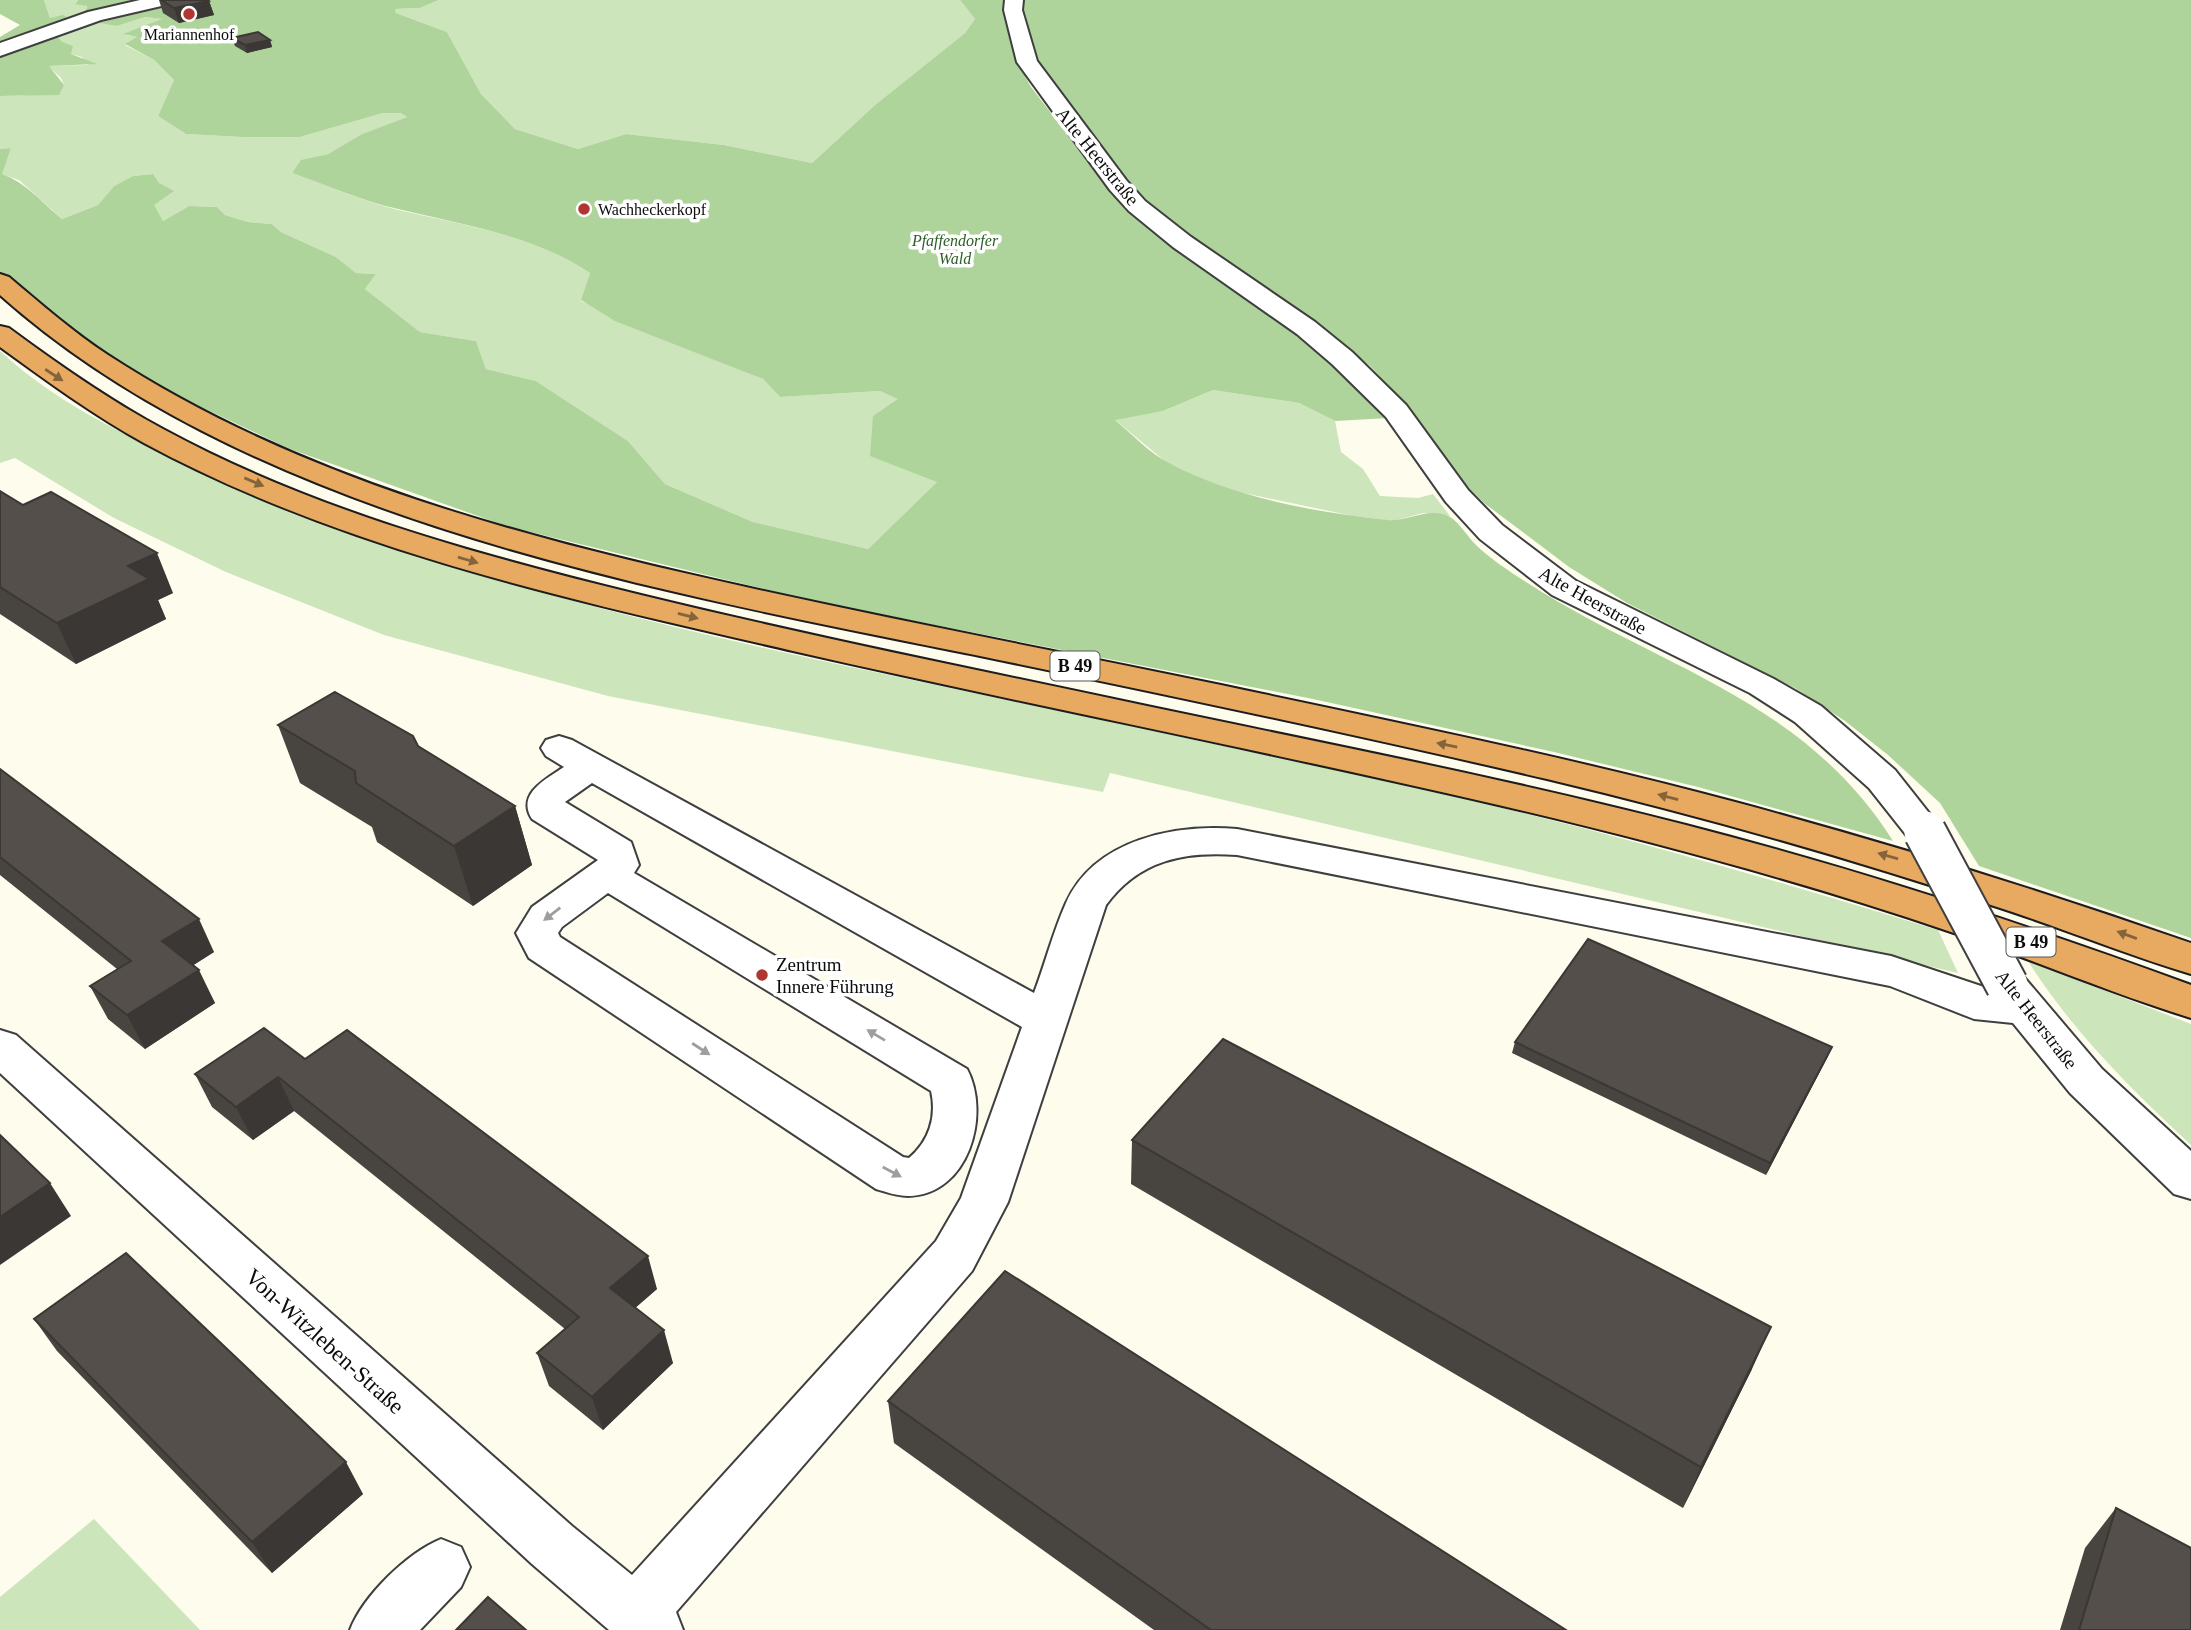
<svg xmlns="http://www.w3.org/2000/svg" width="2191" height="1630" viewBox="0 0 2191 1630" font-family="'Times New Roman',serif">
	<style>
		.green { fill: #cce5ba }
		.forest { fill: #afd49b }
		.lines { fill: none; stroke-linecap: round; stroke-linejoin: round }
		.minor-casing { stroke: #3f3f3f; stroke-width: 4 }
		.highway-casing { stroke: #1d1d1d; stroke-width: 4 }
		.minor { fill: #fff; fill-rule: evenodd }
		.highway { fill: #e8aa61; fill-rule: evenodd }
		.minor-bridge-casing { stroke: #3f3f3f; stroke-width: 45; stroke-linecap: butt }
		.minor-bridge { stroke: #fff; stroke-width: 41 }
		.wall { fill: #484440 }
		.shaded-wall { fill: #3b3734 }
		.building { fill: #544f4a; stroke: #3b3734; stroke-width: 2 }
		.oneway { fill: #85633b }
		.oneway2 { fill: #9e9e9e }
		.poi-dot { fill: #b03631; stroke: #fff; stroke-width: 2.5 }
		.labels { text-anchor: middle; stroke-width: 7; stroke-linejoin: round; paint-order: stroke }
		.far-poi-label { font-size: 16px; fill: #0c0c0c; stroke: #fff }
		.far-park-label { font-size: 16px; font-style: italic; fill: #2a5e23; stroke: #fff }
		.shield { fill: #fff; stroke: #555; stroke-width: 2 }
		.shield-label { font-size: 18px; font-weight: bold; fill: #0c0c0c }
		.street-label { font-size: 19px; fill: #0c0c0c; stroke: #fff }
		.poi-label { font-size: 19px; fill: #0c0c0c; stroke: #fff; text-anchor: start }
		.near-street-label { font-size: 23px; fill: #0c0c0c; stroke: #fff }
	</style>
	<rect width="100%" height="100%" fill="#fdfced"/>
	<!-- green -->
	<path class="green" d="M44 0H78L75 3 87 5 82 19 74 22 50 18Z
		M439 0H960L975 19 965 33 875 105 812 163 724 145 626 134 578 149 515 129 481 94 447 32 396 13 394 9 420 8Z
		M145 17 164 19 125 35 138 37 125 45 154 60 174 80 158 116 186 134 241 137H300L383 113H401L407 117 362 134 328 154 302 160 292 173C326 185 362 201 398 210 464 225 533 235 590 273L581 301 763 379 780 397 880 391 899 399 937 482 868 549 753 522 665 484 628 441 565 400 536 381 486 369 476 341 420 332 365 289 376 274 356 273 336 257 281 232 272 224 248 222 225 215 217 207 189 206 163 221 153 205 159 183 152 174 133 176 114 186 98 205 62 219 19 180 1 174 11 148 0 149V96H23L64 85 61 78 48 66 88 65 82 57 71 54 54 33 89 18 117 26Z
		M0 351C62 409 144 444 220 478 510 608 827 660 1135 727 1262 755 1389 780 1515 811 1657 846 1798 887 1938 930L1958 973 1110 773 1103 792 608 696 384 635 226 572 114 518 15 458 0 463Z
		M1213 390 1299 403 1335 421 1341 452 1363 469 1380 496 1418 498 1433 494 1450 516 1423 513 1393 521 1353 516 1220 488 1166 462 1114 419 1163 411Z
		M2028 961 2191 1024V1145C2130 1088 2073 1032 2028 961Z
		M94 1519 200 1630H0V1597Z"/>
	<!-- forest -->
	<path class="forest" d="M0 0H44L50 18 63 15 74 22 82 19 87 6 75 4 78 0H439L420 8 395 9 396 13 447 32 481 94 515 129 578 149 626 134 724 145 812 163 875 105 965 33 975 19 960 0H1004L1006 23 1020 67 1031 87 1104 182 1140 220 1299 333 1389 418 1335 421 1299 403 1213 390 1163 411 1115 420C1132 434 1149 453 1169 463 1232 497 1317 513 1388 520 1408 522 1430 506 1450 517 1459 522 1467 536 1475 544 1489 558 1509 571 1526 582 1660 669 1802 697 1893 841L1698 787 1554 752 1313 699 817 602 506 526 290 449 125 371 35 308 0 272V149L11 148 2 174C28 184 41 202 62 219L98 205 114 186 133 176 153 174 159 183 174 191 154 205 163 221 189 206 217 207 225 215 248 222 272 224 281 232 336 257 356 273 376 274 365 289 420 332 476 341 486 369 536 381 565 400 628 441 665 484 753 522 868 549 937 482 870 456 873 416 898 399 880 391 780 397 763 379 615 321 581 300 590 273C533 235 464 225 398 209 362 201 326 185 292 173L301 160 328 154 362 134 407 117 401 113H383L300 137H241L186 134 158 116 174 80 154 60 125 44 137 37 123 34 162 19 145 17 117 26 89 21 54 33 62 42 73 46 71 54 97 64 49 66 64 85 59 95 0 96V37L20 25 0 14Z
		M1021 0H2191V938L1979 866 1940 803 1888 755 1845 721 1795 688 1627 603 1569 567 1484 503 1462 481 1409 407 1370 366 1305 316 1163 219 1123 182 1034 60 1019 9Z"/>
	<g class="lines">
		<!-- minor casing -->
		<g class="minor-casing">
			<path id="minor" d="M140 0H173L170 4 101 20 0 56V43L88 12Z
				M1005 0H1023L1022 10 1037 61 1126 180 1145 201 1191 237 1315 322 1352 352 1406 405 1468 490 1502 525 1576 581 1774 679 1821 706 1895 770 1944 832 1939 841 1925 845 1911 841 1869 788 1795 722 1750 693 1552 595 1480 539 1446 502 1386 417 1332 364 1297 334 1173 247 1129 211 1110 190 1017 62 1004 10Z
				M559 736 572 740 1034 993C1045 964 1053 932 1066 903 1095 839 1175 824 1237 829L1891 956 1987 988 1993 976 2008 971 2023 976 2102 1069 2191 1151V1199L2174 1194 2070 1093 2013 1023 1974 1019 1890 986 1237 855C1184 851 1139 860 1106 905L1008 1202 972 1271 676 1612 683 1630H609L532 1564 0 1073V1030L16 1035 572 1526 632 1575 936 1241 961 1198 1022 1027 592 783 565 802 631 842 639 865 634 873 967 1069C991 1114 969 1195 908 1196 897 1196 886 1192 876 1189L529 958 516 933 532 907 598 860 532 819C516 794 546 779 564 767L546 756 541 748 546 740ZM608 893 931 1091C937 1117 929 1141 909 1158L903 1157 560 937 558 933 562 927Z
				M441 1539 461 1547 470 1567 461 1587 420 1630H350C363 1596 407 1553 441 1539Z"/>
		</g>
		<!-- highway casing -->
		<g class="highway-casing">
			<path id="highway" d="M0 274 9 277C41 304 73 332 108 355 298 479 527 539 746 587 903 622 1062 652 1221 685 1394 722 1568 757 1739 803 1891 844 2042 891 2191 943V974C2124 954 2060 927 1994 906 1847 857 1698 815 1547 779 1359 735 1169 695 980 656 658 591 251 519 0 295Z
				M0 326 9 328C59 365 109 400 163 429 312 510 478 555 641 595 809 636 978 670 1147 706 1327 744 1508 779 1686 825 1857 869 2025 924 2191 985V1018C2110 993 2032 959 1951 932 1801 881 1649 840 1494 804 1261 750 1026 704 793 651 573 600 344 551 144 443 93 415 47 381 0 347Z"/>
		</g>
		<!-- minor -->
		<use href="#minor" class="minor"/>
		<!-- highway -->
		<use href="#highway" class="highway"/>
		<!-- minor-bridge casing -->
		<g class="minor-bridge-casing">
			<path id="minor-bridge" d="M1925 832 2007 985"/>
		</g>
		<!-- minor-bridge -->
		<use href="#minor-bridge" class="minor-bridge"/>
	</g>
	<!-- wall -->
	<path class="wall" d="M159 0H208L209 1 214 15 179 23 163 13Z
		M232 38 270 40 272 47 247 53 235 46Z
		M0 491 173 593 158 600 166 619 76 664 0 614Z
		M278 725 418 746 515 806 532 865 473 906 377 842 372 827 300 783Z
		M0 769 214 952 193 965 215 1003 145 1049 108 1019 90 986 117 969 0 875Z
		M1515 1042 1832 1047 1827 1058 1766 1175 1512 1053Z
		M305 1059 657 1289 635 1308 673 1363 603 1430 549 1386 537 1353 565 1329 294 1111 253 1140 212 1107 195 1074Z
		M1132 1140 1752 1369 1683 1508 1131 1184Z
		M34 1319 363 1494 272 1573 57 1351Z
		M888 1401 1566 1630H1154L894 1443Z
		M2116 1508 2191 1630H2060L2085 1548Z"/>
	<!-- shaded-wall -->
	<path class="shaded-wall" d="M209 1 214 15 179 23 174 8Z
		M270 40 272 47 247 53 245 45Z
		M157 553 173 593 158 600 166 619 76 664 57 623 128 566Z
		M515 806 532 865 473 906 454 846Z
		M199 919 214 952 178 975 162 941Z
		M199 970 215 1003 145 1049 127 1015Z
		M1832 1047 1827 1058 1766 1175 1770 1163Z
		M278 1077 294 1111 253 1140 236 1107Z
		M50 1183 71 1216 0 1265V1217Z
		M648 1256 657 1289 620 1321 610 1288Z
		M1771 1327 1752 1369 1683 1508 1701 1467Z
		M664 1330 673 1363 603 1430 592 1397Z
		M346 1462 363 1494 272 1573 252 1542Z"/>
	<!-- building -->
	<path class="building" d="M161 0H208L209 1 174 8Z
		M258 32 270 40 245 45 232 38Z
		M0 491 23 505 51 492 157 553 128 566 149 579 57 623 0 587Z
		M335 692 413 736 418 746 515 806 454 846 356 783 355 771 278 725Z
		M0 769 199 919 162 941 199 970 127 1015 90 986 131 961 0 857Z
		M1588 939 1832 1047 1770 1163 1515 1042Z
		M264 1028 305 1059 347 1030 648 1256 610 1288 664 1330 592 1397 537 1353 579 1317 278 1077 236 1107 195 1074Z
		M1223 1039 1771 1327 1701 1467 1132 1140Z
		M0 1135 50 1183 0 1217Z
		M126 1253 346 1462 252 1542 34 1319Z
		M1005 1271 1566 1630H1211L888 1401Z
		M2116 1508 2191 1548V1630H2079Z
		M488 1597 526 1630H456Z"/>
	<!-- one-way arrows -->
	<defs><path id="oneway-solid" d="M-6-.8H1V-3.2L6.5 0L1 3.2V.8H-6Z" transform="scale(1.75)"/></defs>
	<g class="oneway">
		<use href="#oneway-solid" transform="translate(54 375) rotate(33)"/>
		<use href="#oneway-solid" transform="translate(254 482) rotate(23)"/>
		<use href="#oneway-solid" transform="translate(468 560) rotate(16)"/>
		<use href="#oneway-solid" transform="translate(688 616) rotate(14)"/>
		<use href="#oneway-solid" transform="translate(1447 745) rotate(-168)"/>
		<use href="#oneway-solid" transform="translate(1668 797) rotate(-165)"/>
		<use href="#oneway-solid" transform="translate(1888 856) rotate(-164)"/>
		<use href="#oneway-solid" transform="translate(2127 935) rotate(-160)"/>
	</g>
	<g class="oneway2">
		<use href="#oneway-solid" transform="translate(552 914) rotate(142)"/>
		<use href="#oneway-solid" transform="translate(876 1035) rotate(-149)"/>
		<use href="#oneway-solid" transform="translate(701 1049) rotate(33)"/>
		<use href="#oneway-solid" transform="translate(892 1172) rotate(28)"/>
	</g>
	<!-- markers -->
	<g class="poi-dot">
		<circle cx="189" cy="14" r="7"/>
		<circle cx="584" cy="209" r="7"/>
		<circle cx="762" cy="975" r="7"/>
	</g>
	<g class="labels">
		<!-- far-poi labels -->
		<g class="far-poi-label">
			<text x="189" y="40">Mariannenhof</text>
			<text x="598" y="215" text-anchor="start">Wachheckerkopf</text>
		</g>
		<!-- far-park labels -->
		<g class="far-park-label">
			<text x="955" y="246">Pfaffendorfer<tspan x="955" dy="18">Wald</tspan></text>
		</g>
		<!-- shield labels -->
		<g class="shield">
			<rect x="1050.5" y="651.5" width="49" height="29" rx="5"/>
			<rect x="2006.5" y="927.5" width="49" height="29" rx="5"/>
		</g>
		<g class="shield-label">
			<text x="1075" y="672">B 49</text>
			<text x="2031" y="948">B 49</text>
		</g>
		<!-- street labels -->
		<g class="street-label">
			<text transform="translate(1098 156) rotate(51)" y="7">Alte Heerstraße</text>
			<text transform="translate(1593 600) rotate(29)" y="7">Alte Heerstraße</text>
			<text transform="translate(2037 1019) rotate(52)" y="7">Alte Heerstraße</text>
		</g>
		<!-- poi labels -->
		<g class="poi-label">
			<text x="776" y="971">Zentrum<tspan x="776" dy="22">Innere Führung</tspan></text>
		</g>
		<!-- near-street labels -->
		<g class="near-street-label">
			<text transform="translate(325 1341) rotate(42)" y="8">Von-Witzleben-Straße</text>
		</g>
	</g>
</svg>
